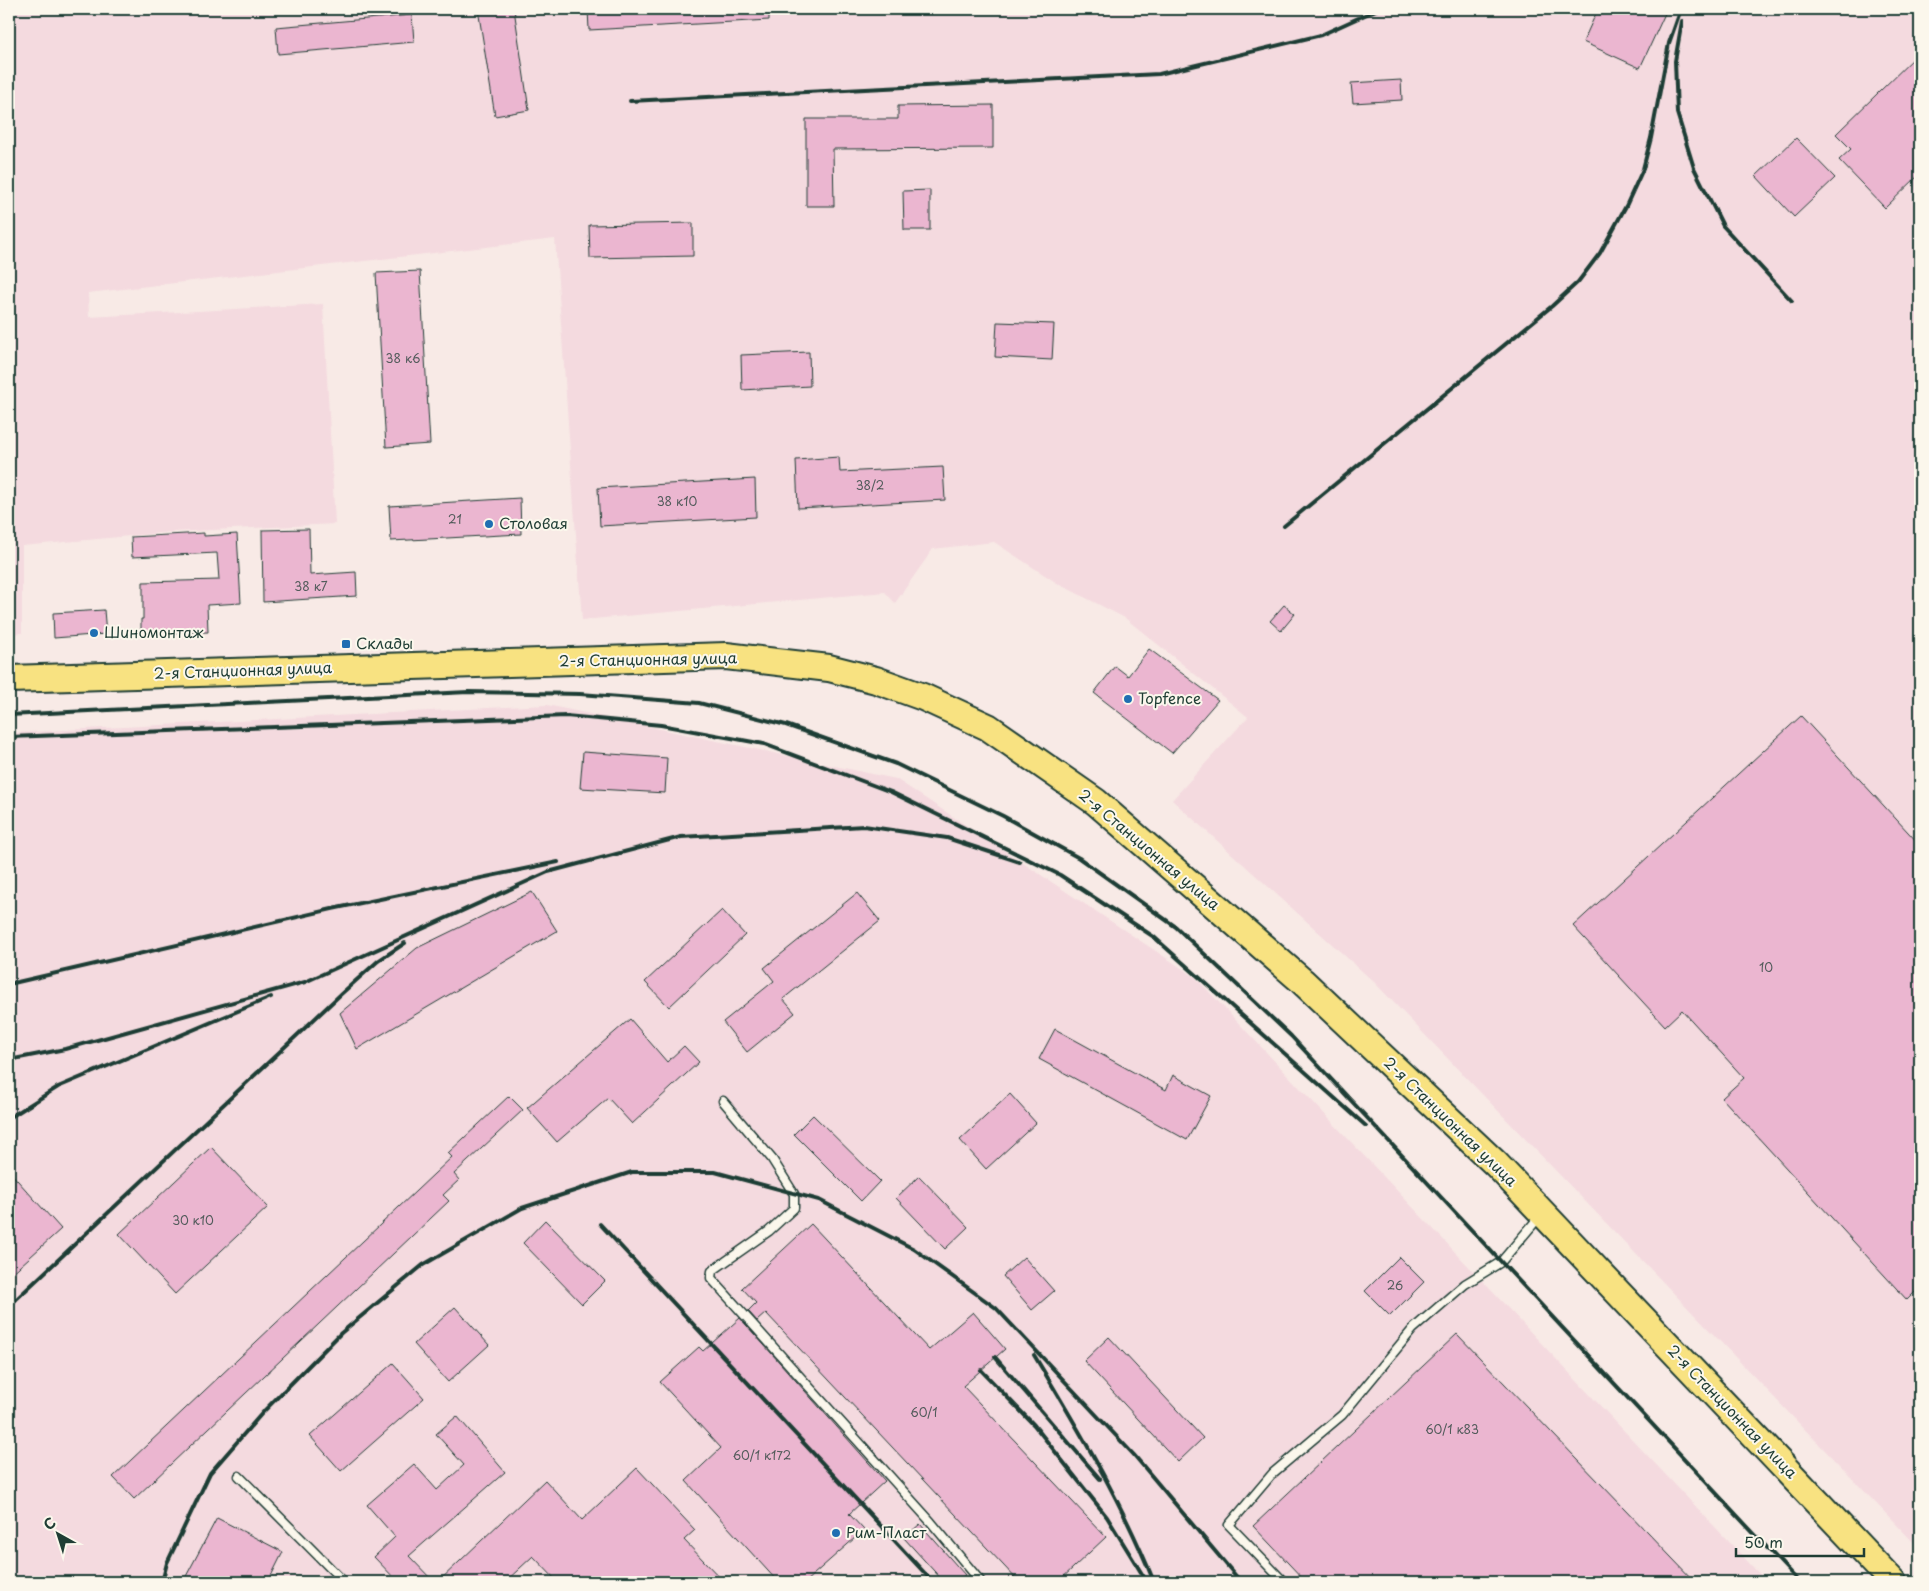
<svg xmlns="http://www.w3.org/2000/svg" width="1929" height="1591" viewBox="0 0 1929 1591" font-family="'Playpen Sans',sans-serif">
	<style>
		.built { fill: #f4dadf }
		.building { fill: #ebb6d0; stroke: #1f3d34 }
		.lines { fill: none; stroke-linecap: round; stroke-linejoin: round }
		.service-casing { stroke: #1f3d34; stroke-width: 11 }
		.primary-casing { stroke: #1f3d34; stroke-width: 30 }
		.service { stroke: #fbf7ec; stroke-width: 8 }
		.primary { stroke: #f8e281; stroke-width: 26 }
		.rail { stroke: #1f3d34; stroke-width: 4 }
		.poi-dot { fill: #1f6fb2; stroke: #fbf7ec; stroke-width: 2 }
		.labels { text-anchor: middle; stroke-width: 4; stroke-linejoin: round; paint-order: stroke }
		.number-label { font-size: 12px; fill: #525b5b }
		.poi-label { font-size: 15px; fill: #1f3d34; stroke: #fbf7ec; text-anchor: start }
		.street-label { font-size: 15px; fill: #1f3d34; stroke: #fbf7ec }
	</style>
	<rect width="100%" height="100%" fill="#f8eae6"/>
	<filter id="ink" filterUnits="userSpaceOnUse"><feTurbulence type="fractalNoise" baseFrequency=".02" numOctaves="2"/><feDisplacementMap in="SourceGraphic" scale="10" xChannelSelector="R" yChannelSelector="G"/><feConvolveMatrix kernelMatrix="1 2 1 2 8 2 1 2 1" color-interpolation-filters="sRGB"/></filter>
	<g filter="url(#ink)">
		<!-- built -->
		<path class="built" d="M9 9H1920V1549L1374 982 1172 800 1248 717 1125 618 1057 583 994 542 933 549 895 603 885 592 582 620 555 239 88 293 89 317 323 304 335 524 173 532 22 546V633L9 634Z
			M547 705 896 779 1195 977 1767 1582H9V733Z"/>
		<!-- building -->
		<path class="building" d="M478 9H514L529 110 495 116Z
			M588 9H769V20L589 30Z
			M1598 9H1667L1640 68 1583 42Z
			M412 15 414 42 278 54 276 27Z
			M1920 52V174L1885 208 1839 160 1851 149 1836 134Z
			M1401 80 1402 100 1353 103 1351 83Z
			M993 105V148L833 149 834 206H806V119H898V106Z
			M1796 138 1835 178 1794 217 1756 176Z
			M930 190V230H904L903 191Z
			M693 223V256L590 258 589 225Z
			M420 271 430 444 386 447 376 273Z
			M997 322 1054 324 1052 360 995 357Z
			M809 352 810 386 742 390 741 355Z
			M839 457 840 472 943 467 945 500 798 508 796 460Z
			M755 479 756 517 600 526 598 488Z
			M520 498 521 534 391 541 389 506Z
			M309 529 310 575 356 572 357 596 263 602 262 530Z
			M204 533V536L237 534 241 603 207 605 208 632 141 634V619H143V582L219 580 217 553 132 557 131 537Z
			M1284 605 1295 614 1281 631 1270 621Z
			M104 610 106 634 54 638 53 613Z
			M1149 649 1218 700 1172 753 1094 693 1115 666 1128 676Z
			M1801 716 1920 845V1287L1907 1300 1722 1098 1744 1078 1682 1010 1665 1026 1573 926Z
			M583 752 667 758 665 793 580 788Z
			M532 892 557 931 357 1049 340 1013 417 948Z
			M857 893 880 921 783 999 795 1013 747 1052 723 1022 774 981 764 968Z
			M722 910 745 935 669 1007 645 982Z
			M630 1019 667 1062 684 1046 699 1062 632 1124 608 1098 557 1142 527 1108Z
			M1055 1029 1166 1090 1173 1075 1211 1096 1187 1140 1039 1059Z
			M1010 1094 1036 1123 986 1169 960 1140Z
			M509 1096 523 1110 454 1174 459 1180 443 1195 449 1201 134 1499 113 1477 452 1157 448 1153Z
			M813 1115 880 1181 861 1201 794 1134Z
			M211 1147 268 1207 175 1294 119 1234Z
			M9 1171 61 1229 9 1276Z
			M919 1176 968 1227 945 1249 896 1198Z
			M545 1220 605 1281 582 1304 523 1243Z
			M811 1224 929 1350 973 1312 1005 1349 963 1386 1106 1537 1058 1582H1019L766 1313 757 1321 748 1311 756 1303 742 1288Z
			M1024 1257 1054 1291 1032 1310 1003 1276Z
			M1399 1257 1424 1282 1390 1316 1365 1291Z
			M455 1307 489 1345 448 1382 414 1344Z
			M740 1318 885 1481 849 1514 864 1530 805 1582H778L686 1481 721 1448 660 1382 699 1347 703 1351Z
			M1457 1334 1695 1582H1306L1253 1526Z
			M1109 1337 1203 1438 1178 1462 1084 1361Z
			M393 1363 424 1398 341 1471 310 1436Z
			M457 1416 505 1472 409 1556 434 1582H398L374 1557 395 1537 367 1505 414 1464 437 1490 464 1465 436 1434Z
			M637 1468 695 1530 684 1540 724 1582H558L533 1556 505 1582H438L545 1480 582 1520Z
			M217 1518 283 1552 268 1582H183Z
			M920 1524 965 1575 956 1582H944L904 1538Z"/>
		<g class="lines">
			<!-- service casing -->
			<g class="service-casing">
				<path id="service" d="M723 1101 772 1159 794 1194V1208L769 1231 712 1271 711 1278 931 1522 981 1582
					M239 1476 344 1582
					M1284 1582 1229 1525 1273 1473 1342 1415 1413 1329 1465 1284 1501 1262 1540 1216"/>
			</g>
			<!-- primary casing -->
			<g class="primary-casing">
				<path id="primary" d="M9 679 726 656 829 668 876 680 923 697 988 727 1096 802 1302 981 1496 1164 1893 1582"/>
			</g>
			<!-- service -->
			<use href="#service" class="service"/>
			<!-- primary -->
			<use href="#primary" class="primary"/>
			<!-- rail -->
			<path class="rail" d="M1682 21 1675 61 1677 113 1694 168 1723 226 1792 301
				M630 101 1159 74 1321 35 1378 9
				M1284 526 1552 306 1578 282 1600 253 1626 206 1643 169 1651 138 1669 43 1681 9
				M9 715 468 692 580 694 699 703 786 725 896 764 1003 816 1079 858 1176 927 1291 1036 1799 1582
				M9 737 566 716 661 725 764 744 891 792 1060 875 1154 937 1366 1126
				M9 984 332 909 558 862
				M9 1060 65 1049 305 982 548 872 681 837 864 826 947 838 1020 862
				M9 1118 58 1087 271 997
				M600 1224 933 1582
				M9 1306 341 994 378 961 405 943
				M1034 1355C1078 1428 1122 1502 1154 1582
				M995 1357 1100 1479
				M981 1370 1034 1425 1107 1517 1147 1582
				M162 1582 167 1563 210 1473 264 1411 341 1333 423 1265 522 1208 632 1172H715L819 1200 914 1249 996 1308 1134 1455 1241 1582"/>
		</g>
	</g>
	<!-- markers -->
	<g class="poi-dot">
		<circle cx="489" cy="524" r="5"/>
		<circle cx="94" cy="633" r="5"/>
		<rect x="341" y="639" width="10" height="10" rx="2.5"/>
		<circle cx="1128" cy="699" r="5"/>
		<circle cx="836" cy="1533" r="5"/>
	</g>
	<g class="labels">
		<!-- number labels -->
		<g class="number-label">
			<text x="403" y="363">38 к6</text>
			<text x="870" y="490">38/2</text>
			<text x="677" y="506">38 к10</text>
			<text x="455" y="524">21</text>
			<text x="311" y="591">38 к7</text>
			<text x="1766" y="972">10</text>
			<text x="193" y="1225">30 к10</text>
			<text x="1395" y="1290">26</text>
			<text x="924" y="1417">60/1</text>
			<text x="1452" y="1434">60/1 к83</text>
			<text x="762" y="1460">60/1 к172</text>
		</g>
		<!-- poi labels -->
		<g class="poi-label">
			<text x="499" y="529">Столовая</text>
			<text x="104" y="638">Шиномонтаж</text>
			<text x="356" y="649">Склады</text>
			<text x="1138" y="704">Topfence</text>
			<text x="846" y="1538">Рим-Пласт</text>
		</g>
		<!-- street labels -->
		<g class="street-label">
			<text transform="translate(648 660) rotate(-1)" y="5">2-я Станционная улица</text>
			<text transform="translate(243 671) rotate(-2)" y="5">2-я Станционная улица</text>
			<text transform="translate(1149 850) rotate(40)" y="5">2-я Станционная улица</text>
			<text transform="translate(1450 1122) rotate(44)" y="5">2-я Станционная улица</text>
			<text transform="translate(1732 1412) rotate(46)" y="5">2-я Станционная улица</text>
		</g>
	</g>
	<!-- margin -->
	<rect width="1929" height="1591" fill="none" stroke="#fbf7ec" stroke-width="30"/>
	<rect x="15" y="15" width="1899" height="1561" fill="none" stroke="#1f3d34" stroke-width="2" filter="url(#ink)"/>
	<!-- north arrow -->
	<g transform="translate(58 1534) rotate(321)" stroke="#fbf7ec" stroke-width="4" paint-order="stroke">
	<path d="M0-4L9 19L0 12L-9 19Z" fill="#1f3d34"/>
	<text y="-8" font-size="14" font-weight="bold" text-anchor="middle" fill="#1f3d34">С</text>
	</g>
	<!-- scale -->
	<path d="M1736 1548v8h128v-8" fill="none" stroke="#1f3d34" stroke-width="2.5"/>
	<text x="1744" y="1548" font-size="15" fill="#1f3d34" stroke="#fbf7ec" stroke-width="4" paint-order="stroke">50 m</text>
</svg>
